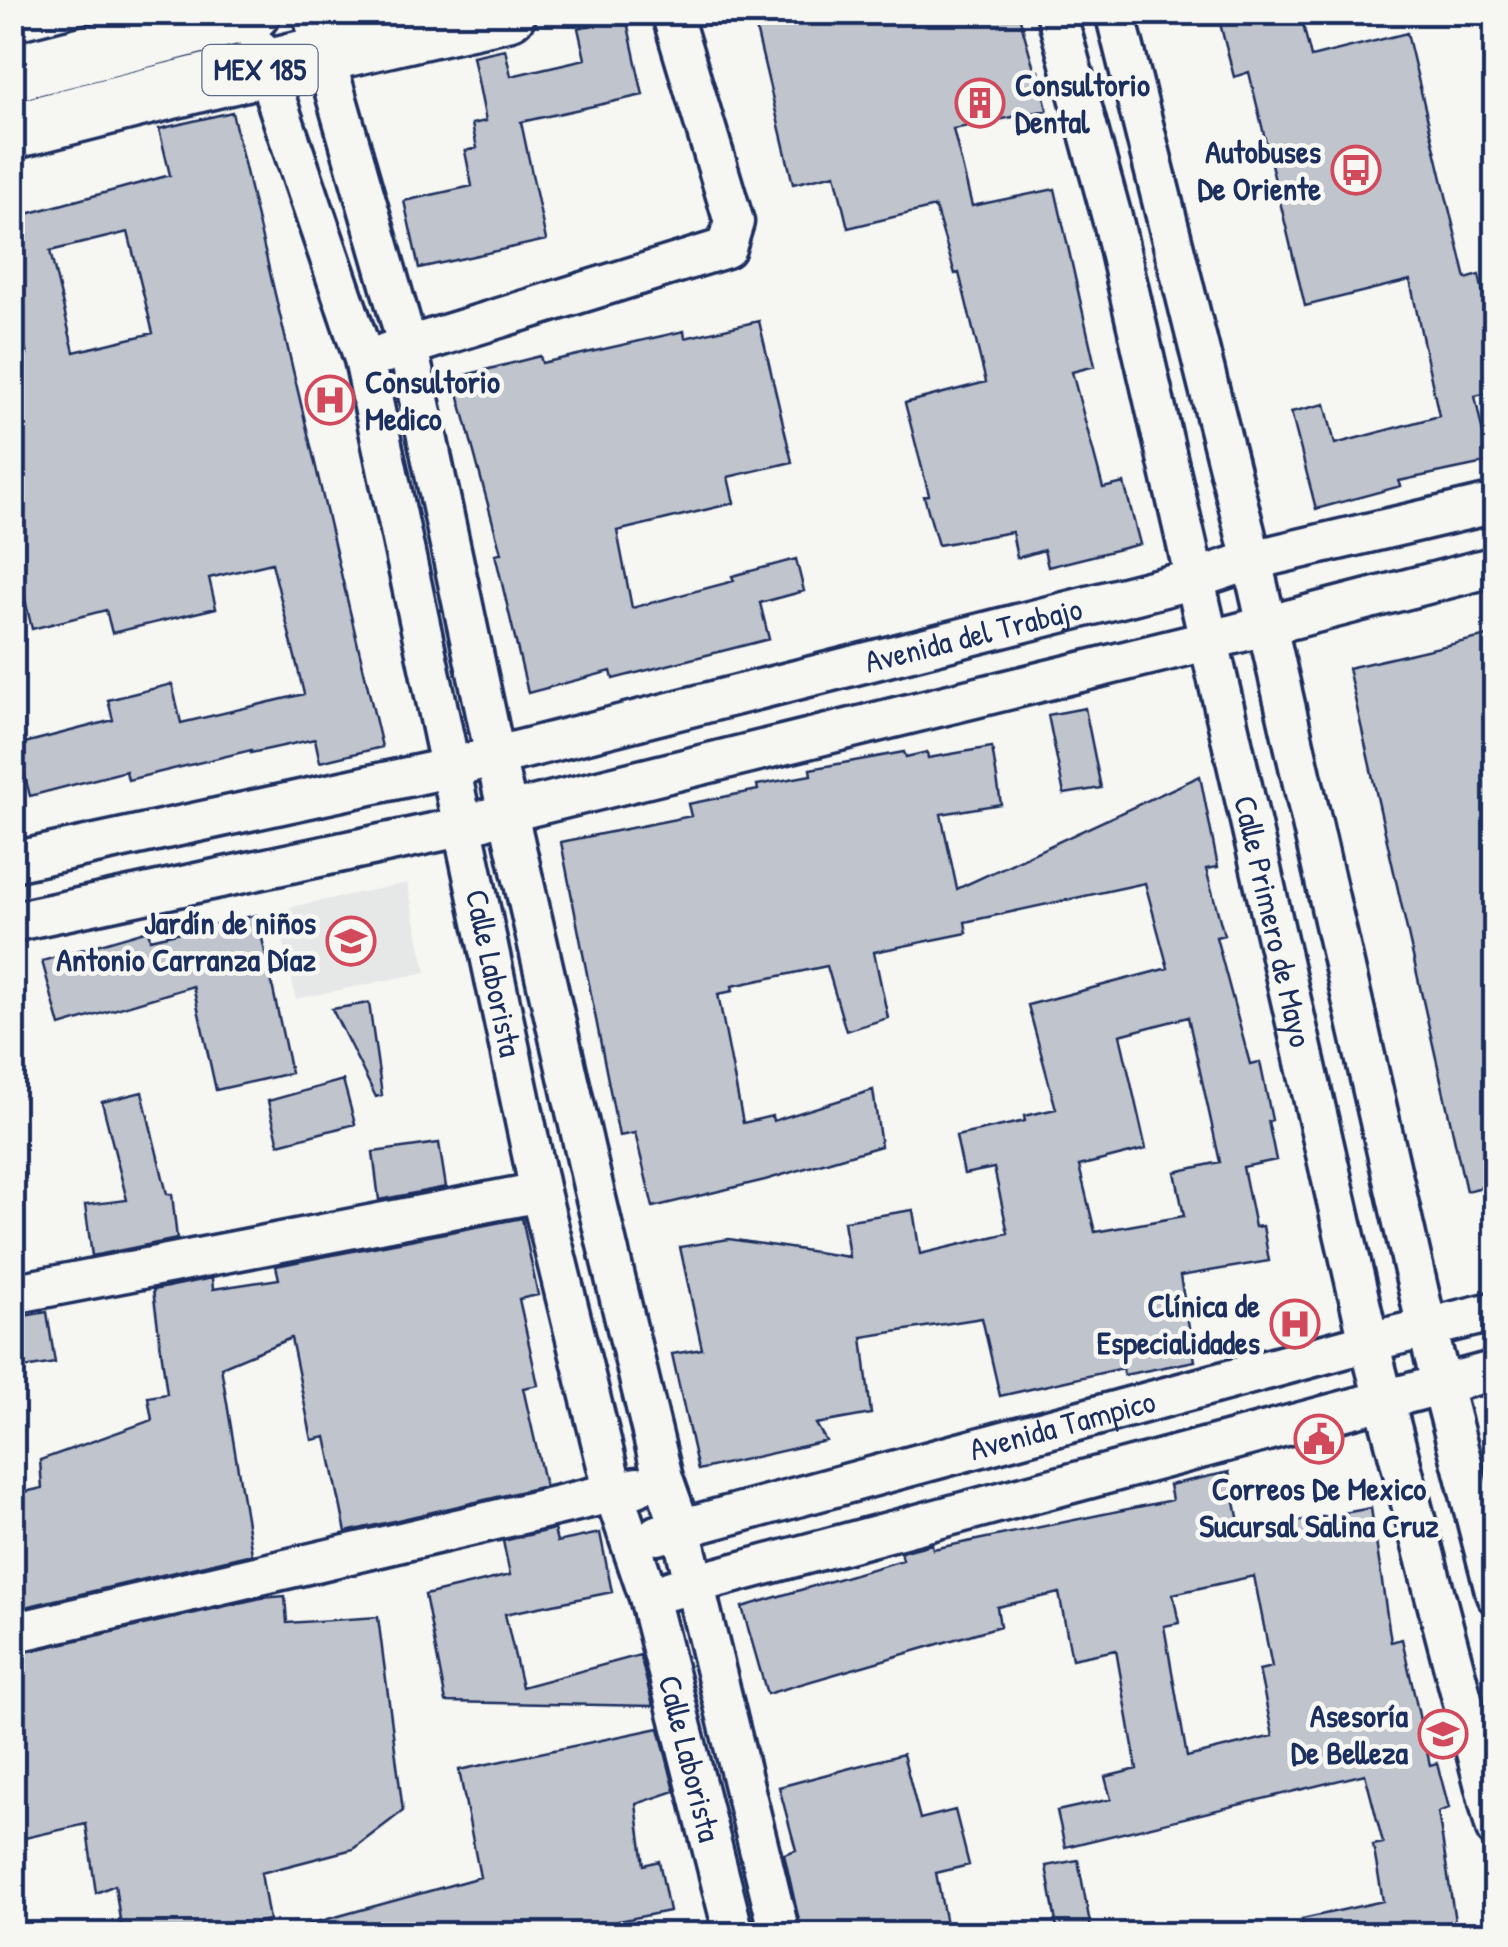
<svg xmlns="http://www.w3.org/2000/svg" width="1508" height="1947" viewBox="0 0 1508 1947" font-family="'Patrick Hand',sans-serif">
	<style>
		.built { fill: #e6e7e7 }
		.building { fill: #c0c4cd; stroke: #1b2f5e; stroke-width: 2.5; fill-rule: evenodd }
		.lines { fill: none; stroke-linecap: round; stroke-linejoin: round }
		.street-casing { stroke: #1b2f5e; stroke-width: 45 }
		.primary-casing { stroke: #1b2f5e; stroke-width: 62 }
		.street { stroke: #f6f6f2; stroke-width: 38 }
		.primary { stroke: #f6f6f2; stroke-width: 55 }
		.labels { text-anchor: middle; stroke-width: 9; stroke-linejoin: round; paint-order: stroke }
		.shield { fill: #f6f6f2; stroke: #5d6b8a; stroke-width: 2.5 }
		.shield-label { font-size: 30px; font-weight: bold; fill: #1b2f5e }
		.poi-label { font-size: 32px; font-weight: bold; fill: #1b2f5e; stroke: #f6f6f2; text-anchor: end }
		.street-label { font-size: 32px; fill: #1b2f5e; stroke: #f6f6f2 }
	</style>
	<rect width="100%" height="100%" fill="#f6f6f2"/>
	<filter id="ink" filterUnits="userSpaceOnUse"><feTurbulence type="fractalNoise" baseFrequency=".01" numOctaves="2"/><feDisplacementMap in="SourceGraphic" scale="20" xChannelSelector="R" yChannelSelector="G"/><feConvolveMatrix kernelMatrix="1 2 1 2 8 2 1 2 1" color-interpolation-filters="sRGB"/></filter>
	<g filter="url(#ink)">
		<!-- built -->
		<path class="built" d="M407 883 426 972 296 999 277 910Z"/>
		<!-- building -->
		<path class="building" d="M752 12H1018L1035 72 1039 71 1047 110 953 129 972 206 1055 189 1095 366 1072 372 1103 488 1124 483 1140 544 1048 567 1044 550 1017 558 1012 532 938 545 924 496 929 495 905 403 986 382 959 273 955 274 935 207 848 228 835 174 793 184Z
			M1217 12H1300L1311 57 1407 33 1466 279 1479 275 1496 349V391L1475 396 1489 462 1399 481 1401 486 1316 509 1291 412 1325 404 1335 444 1439 416 1410 280 1305 306 1249 72 1234 77Z
			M626 17 643 95 521 122 546 240 419 268 404 201 472 186 465 151 477 148 472 124 486 121 473 56 505 49 511 76 585 59 578 28Z
			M232 112 382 747 320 762 315 739 251 753V750L128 780 126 771 30 796 17 745 113 720 108 700 172 684 181 723 304 694 272 563 209 578 216 608 112 633 106 610 32 629 20 578 12 580V358L27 355 12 297V218L170 175 159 129ZM128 232 153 333 74 352 50 251Z
			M759 321 792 462 728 477 734 503 617 531 632 608 734 581 732 576 796 559 804 591 760 603 769 639 613 679 611 671 528 693 495 554 501 553 454 378 540 356 542 363 684 331 685 338Z
			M1496 634V1184L1466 1191 1348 668Z
			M1085 708 1101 788 1064 794 1048 715Z
			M992 747 1001 804 941 814 957 889 1200 776 1218 867 1206 869 1224 935 1216 937 1250 1064 1260 1062 1272 1120 1268 1121 1276 1160 1243 1167 1255 1227 1263 1226 1269 1261 1180 1276 1195 1361 1124 1375 1123 1368 1000 1396 982 1318 862 1337 871 1414 816 1424 826 1441 698 1470 672 1354 702 1349 680 1247 729 1239 849 1257 844 1221 913 1210 920 1254 1008 1233 994 1168 964 1174 956 1136 1025 1121 1024 1116 1056 1109 1028 1005 1168 968 1145 883 965 922 967 933 874 952 888 1018 846 1031 827 966 732 986 733 991 718 994 743 1123 772 1116 773 1121 873 1090 881 1146 765 1180 653 1207 635 1133 619 1136 561 842 691 816 688 804 758 790 757 785 811 775 810 769 904 752 906 757 927 752 928 758ZM1188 1017 1220 1162 1175 1172 1184 1216 1095 1232 1079 1166 1146 1149 1120 1035Z
			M257 915 291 1073 216 1090 193 986 60 1026 42 961 148 930 150 939Z
			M369 1003 382 1095 376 1097 332 1009Z
			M343 1080 355 1124 279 1144 268 1101Z
			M142 1092 167 1194H172L177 1239 92 1256 85 1205 127 1200 102 1102Z
			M439 1143 446 1187 379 1200 373 1152Z
			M522 1218 538 1295 519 1299 538 1385 523 1388 545 1486 346 1532 326 1437 312 1440 291 1338 221 1367 252 1554 12 1610V1495L42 1488 40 1460 152 1420 148 1397 167 1394 153 1290 212 1278 213 1289 279 1279 276 1266Z
			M47 1312 55 1363 12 1370V1318Z
			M1229 1472 1241 1532 1371 1508 1391 1642 1402 1639 1430 1765 1437 1763 1449 1808 1438 1812 1457 1934H1304L1302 1919 1383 1901 1373 1845 1383 1843 1365 1774 1065 1847 1057 1811 1111 1799 1105 1777 1137 1769 1116 1650 1072 1659 1059 1593 997 1607 1000 1626 767 1694 742 1607 903 1560 901 1552 932 1544 933 1549 1172 1500 1169 1485ZM1254 1576 1272 1667 1259 1670 1273 1736 1187 1757 1164 1626 1179 1623 1173 1594Z
			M554 1529 557 1542 600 1533 612 1592 505 1614 522 1687 640 1655 653 1706 446 1702 425 1595 510 1575 503 1541Z
			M285 1596 287 1623 378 1617 403 1811 353 1849 261 1873 269 1920 259 1922 242 1934H122L115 1885 96 1893 86 1824 12 1841V1655L261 1598Z
			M659 1728 675 1791 636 1804 644 1865 659 1861 669 1911 554 1934H311L310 1924 480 1877 459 1770Z
			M903 1754 920 1819 955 1810 969 1865 936 1873 948 1934H802L784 1854 796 1850 779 1787Z
			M1078 1860 1092 1934H1058L1046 1866Z"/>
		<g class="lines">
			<!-- street casing -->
			<g class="street-casing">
				<g id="street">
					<path d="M312 12 408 347 495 756 593 1186 663 1478 681 1529 780 1934"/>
					<path id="s1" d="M1056 12 1114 225 1369 1342 1496 1829"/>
					<path d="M1115 12 1252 560 1427 1328 1496 1595"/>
					<path id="s2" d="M259 49 364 359 540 1192 614 1494 649 1597 734 1934"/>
					<path d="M386 353 726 248 734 222 671 12"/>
					<path id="s3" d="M12 862 449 768 1195 579 1252 560 1496 503"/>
					<path d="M12 922 461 827 509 812 1207 641 1496 566"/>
					<path d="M12 1294 540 1192"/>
					<path id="s4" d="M657 1535 1369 1342 1496 1311"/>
					<path d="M671 1590 1496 1370"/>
					<path d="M12 1633 637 1487"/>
				</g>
			</g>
			<!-- primary casing -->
			<g class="primary-casing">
				<path id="primary" d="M12 73 252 12
					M12 131C177 88 342 48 508 12"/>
			</g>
			<!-- street -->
			<use href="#street" class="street"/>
			<!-- primary -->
			<use href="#primary" class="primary"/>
		</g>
	</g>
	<!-- icons -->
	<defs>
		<g id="building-ring" transform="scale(2.5)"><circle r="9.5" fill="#f6f6f2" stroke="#d1495b" stroke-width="1.5"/><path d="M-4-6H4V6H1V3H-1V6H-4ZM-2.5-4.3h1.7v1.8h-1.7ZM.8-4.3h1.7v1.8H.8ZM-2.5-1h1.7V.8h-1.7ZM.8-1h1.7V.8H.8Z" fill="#d1495b"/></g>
		<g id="bus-ring" transform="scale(2.5)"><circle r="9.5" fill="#f6f6f2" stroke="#d1495b" stroke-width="1.5"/><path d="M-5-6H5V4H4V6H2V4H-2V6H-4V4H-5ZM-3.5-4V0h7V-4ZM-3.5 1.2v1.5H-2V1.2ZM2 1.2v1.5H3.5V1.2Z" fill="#d1495b"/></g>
		<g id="hospital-ring" transform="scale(2.5)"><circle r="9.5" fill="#f6f6f2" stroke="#d1495b" stroke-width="1.5"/><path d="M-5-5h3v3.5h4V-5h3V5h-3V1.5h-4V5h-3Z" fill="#d1495b"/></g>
		<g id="school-ring" transform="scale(2.5)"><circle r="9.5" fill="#f6f6f2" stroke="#d1495b" stroke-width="1.5"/><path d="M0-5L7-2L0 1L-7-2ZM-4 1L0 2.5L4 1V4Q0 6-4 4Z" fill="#d1495b"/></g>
		<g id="civic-ring" transform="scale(2.5)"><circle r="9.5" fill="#f6f6f2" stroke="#d1495b" stroke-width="1.5"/><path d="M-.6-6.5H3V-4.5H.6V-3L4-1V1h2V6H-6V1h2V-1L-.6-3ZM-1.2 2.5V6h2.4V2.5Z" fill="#d1495b"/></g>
		<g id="university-ring" transform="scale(2.5)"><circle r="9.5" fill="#f6f6f2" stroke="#d1495b" stroke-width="1.5"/><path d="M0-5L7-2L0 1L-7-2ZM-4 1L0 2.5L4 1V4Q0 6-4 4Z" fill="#d1495b"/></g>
	</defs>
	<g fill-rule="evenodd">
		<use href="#building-ring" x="980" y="103"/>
		<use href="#bus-ring" x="1356" y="170"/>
		<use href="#hospital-ring" x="330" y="400"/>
		<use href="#school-ring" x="351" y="941"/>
		<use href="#hospital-ring" x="1295" y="1324"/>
		<use href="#civic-ring" x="1319" y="1439"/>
		<use href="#university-ring" x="1443" y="1734"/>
	</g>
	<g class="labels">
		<!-- shield labels -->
		<rect class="shield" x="202.5" y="45" width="115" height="50" rx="8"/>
		<g class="shield-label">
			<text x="260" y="80">MEX 185</text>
		</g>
		<!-- poi labels -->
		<g class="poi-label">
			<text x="1015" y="96" text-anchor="start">Consultorio<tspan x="1015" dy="37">Dental</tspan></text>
			<text x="1321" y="163">Autobuses<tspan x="1321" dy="37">De Oriente</tspan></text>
			<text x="365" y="393" text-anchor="start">Consultorio<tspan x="365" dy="37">Medico</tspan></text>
			<text x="316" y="934">Jardín de niños<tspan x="316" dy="37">Antonio Carranza Díaz</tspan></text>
			<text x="1260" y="1317">Clínica de<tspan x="1260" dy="37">Especialidades</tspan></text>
			<text x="1319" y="1500" text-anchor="middle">Correos De Mexico<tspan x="1319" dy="37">Sucursal Salina Cruz</tspan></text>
			<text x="1408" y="1727">Asesoría<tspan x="1408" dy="37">De Belleza</tspan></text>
		</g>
		<!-- street labels -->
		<g class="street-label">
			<text dy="11" stroke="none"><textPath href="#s3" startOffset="988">Avenida del Trabajo</textPath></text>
			<text dy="11" stroke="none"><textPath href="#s1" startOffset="935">Calle Primero de Mayo</textPath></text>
			<text dy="11" stroke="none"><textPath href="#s2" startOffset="955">Calle Laborista</textPath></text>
			<text dy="11" stroke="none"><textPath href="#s4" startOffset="420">Avenida Tampico</textPath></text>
			<text dy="11" stroke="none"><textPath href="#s2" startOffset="1765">Calle Laborista</textPath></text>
		</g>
	</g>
	<!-- margin -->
	<rect width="1508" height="1947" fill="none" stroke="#f6f6f2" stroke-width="50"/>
	<rect x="25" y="25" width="1458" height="1897" fill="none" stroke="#1b2f5e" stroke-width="4" filter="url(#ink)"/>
</svg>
